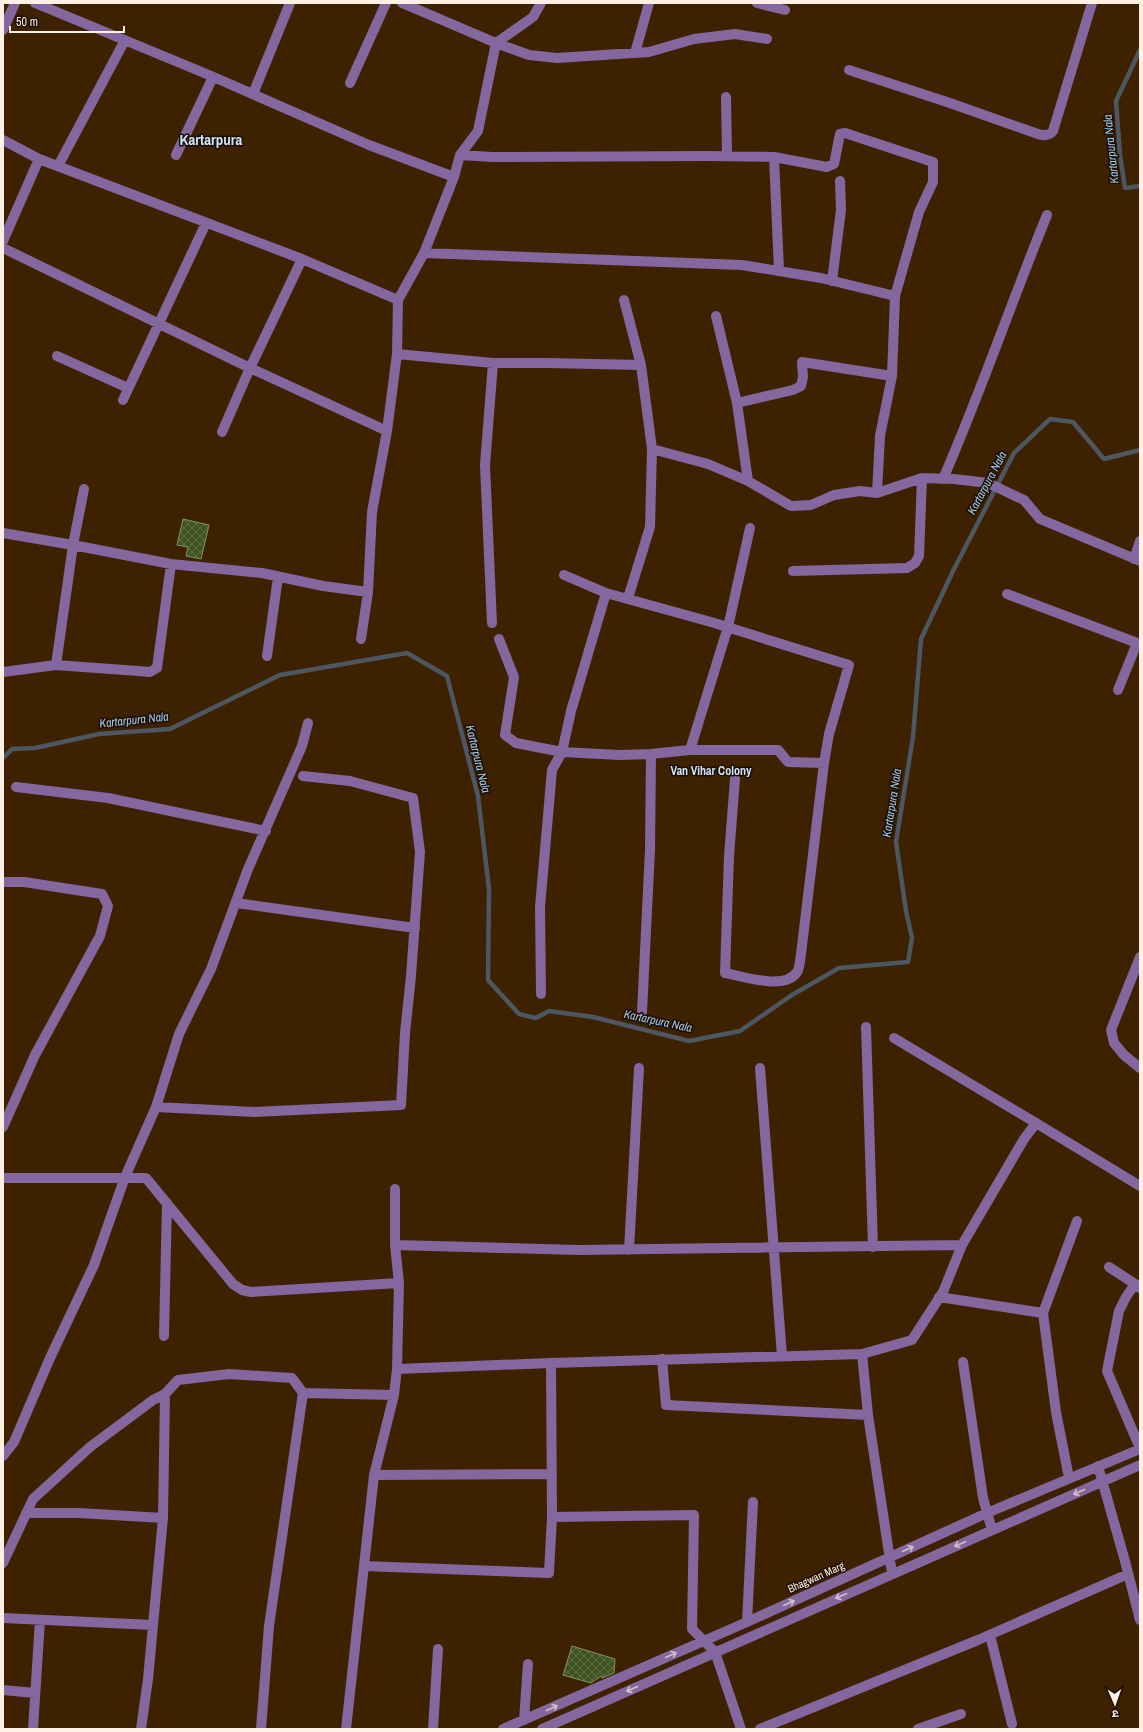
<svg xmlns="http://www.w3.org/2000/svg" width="1143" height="1732" viewBox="0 0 1143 1732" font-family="'Archivo Narrow','Noto Sans Devanagari',sans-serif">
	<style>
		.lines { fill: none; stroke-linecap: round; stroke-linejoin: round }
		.stream { stroke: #4c5762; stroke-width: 4.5 }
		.building { fill: url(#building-cross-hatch); stroke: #7f9660 }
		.minor { stroke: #83679e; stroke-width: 10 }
		.oneway { stroke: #d3c0ca }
		.labels { text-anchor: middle; stroke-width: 3; stroke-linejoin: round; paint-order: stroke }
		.street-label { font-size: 11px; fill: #fef0e2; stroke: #1d0e00 }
		.water-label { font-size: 12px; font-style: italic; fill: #a2caee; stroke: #1d0e00 }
		.neighbourhood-label { font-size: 12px; font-weight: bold; fill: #cee5fc; stroke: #1d0e00 }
		.district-label { font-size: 15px; font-weight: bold; fill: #cee5fc; stroke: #1d0e00 }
	</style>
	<defs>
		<pattern id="building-cross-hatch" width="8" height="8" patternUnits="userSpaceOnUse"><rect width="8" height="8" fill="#405420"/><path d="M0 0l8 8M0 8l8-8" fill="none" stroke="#5d6d40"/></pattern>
	</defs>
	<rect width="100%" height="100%" fill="#3e2200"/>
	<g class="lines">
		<!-- stream -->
		<path class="stream" d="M1140 50 1116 101 1120 155 1125 188 1140 186
			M3 758 12 749 35 748 99 734 170 729 280 675 407 653 447 676 478 796 489 889 488 980 519 1014 536 1018 549 1011 593 1017 689 1041 740 1031 792 995 839 968 908 962 912 938 906 911 896 842 913 737 921 639 954 569 1014 453 1050 419 1073 422 1104 459 1140 450"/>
	</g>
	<!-- building -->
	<path class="building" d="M183 519 209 525 201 559 186 556 188 547 177 545Z
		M572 1646 615 1659 614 1673 602 1678 601 1676 591 1683 563 1675Z"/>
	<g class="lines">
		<!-- minor -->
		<path class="minor" d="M35 3 209 75 369 145 454 177 424 253
			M402 3 496 43 478 131 460 155 454 177
			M757 3 785 10
			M3 30 15 3
			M496 43 529 55 557 58 649 52 694 39 735 34 767 39
			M496 43 533 17 541 3
			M635 53 649 3
			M849 70 947 102 1038 134C1044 136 1049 136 1053 131L1092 3
			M350 83 386 3
			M253 94 290 3
			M726 97 727 156
			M3 140 39 159 3 241
			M176 155 213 77
			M460 155 492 157 707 156 774 157 827 167 834 164 840 134 845 133 933 162V182L919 212 895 296 892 376 880 436 877 493
			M774 157 779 271
			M39 159 302 259 398 300 397 354
			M58 166 125 40
			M3 248 250 368 387 431
			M832 281 841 210 840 181
			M398 300 424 253 742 265 821 278 895 296
			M624 300 641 365
			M716 316 737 403 748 481
			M57 356 128 388
			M123 400 206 223
			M737 403 793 390 801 386 803 377 802 362 892 376
			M222 432 250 368 302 259
			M943 479C981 392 1011 303 1047 215
			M3 533 73 545 84 489
			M1134 559 1140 541
			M793 571 907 568 915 563 919 556 922 478
			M564 575 606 593 711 622 849 665 829 734 824 763 801 954C800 959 800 968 797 972 785 991 742 976 725 973L729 856 735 779
			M606 593 571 711 562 752 620 755 651 754 650 850 642 1012
			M1007 594 1140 644
			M628 598 650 527 652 449
			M492 623 485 465 493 363
			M361 639 368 592
			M499 639 514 677 505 735 516 743 562 752 552 770 540 907 541 994
			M267 656 278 577
			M56 665 138 671 150 672 157 668 171 564
			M3 672 56 665 73 545 171 564 262 573 323 586 368 592 372 512 387 431 397 354 493 363H548L641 365 652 449 708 464 748 481 791 506 811 505 834 495 860 491 877 493 922 478 954 479 988 483 1024 500 1040 519 1140 561
			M1118 690 1137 643
			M690 750H778L788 762 824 763
			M651 754 690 750 728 627 750 528
			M16 787 108 798 266 831
			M3 882H24L102 894 108 906 100 936 35 1055 3 1127
			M236 903 415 928
			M1140 957 1111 1030 1114 1043 1124 1055 1140 1068
			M866 1027 873 1247
			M894 1038 1036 1123 1140 1186
			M760 1068 782 1356
			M156 1107 179 1034 211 969 248 869 302 746 308 723
			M3 1178H146L233 1284 242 1290 251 1292 399 1283
			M395 1189V1245L399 1283 397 1369
			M395 1245 579 1250 962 1245
			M629 1250 639 1068
			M1109 1267 1135 1284
			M1140 1288 1135 1284 1126 1297 1119 1311 1107 1371 1140 1448
			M939 1297 1043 1313
			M164 1336 167 1203
			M862 1354 912 1340 943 1292 962 1245 1024 1139 1036 1123
			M662 1359 666 1405 868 1415
			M963 1362 983 1498 992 1530
			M3 1456 14 1442 50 1358 94 1265 125 1177 156 1107 254 1112 401 1105 405 1033 411 976 420 852 413 798 350 781 303 776
			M1098 1466 1125 1561 1140 1620
			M374 1475 552 1474
			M1069 1478 1056 1412 1043 1313 1077 1221
			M26 1513H79L163 1518
			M552 1517 694 1515 692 1629 715 1652 741 1729
			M3 1563 33 1499 90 1447 153 1400 165 1394
			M364 1566 549 1573 552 1517 551 1363 862 1354 868 1415 892 1573
			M3 1618 153 1625
			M747 1622 753 1502
			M990 1635 1012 1724
			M3 1690 35 1693
			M524 1720 528 1664
			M33 1729 40 1620
			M141 1729 148 1679 163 1518 165 1394 178 1380 229 1374 292 1378 303 1393
			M261 1729 269 1626 303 1393 394 1395
			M346 1729 374 1475 394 1395 397 1369 551 1363
			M433 1729 438 1649
			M503 1729 747 1622 987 1513 1140 1449
			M542 1729 1140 1465
			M760 1729 978 1640 1128 1574
			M918 1729 961 1714"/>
	</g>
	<!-- one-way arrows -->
	<defs><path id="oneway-shaft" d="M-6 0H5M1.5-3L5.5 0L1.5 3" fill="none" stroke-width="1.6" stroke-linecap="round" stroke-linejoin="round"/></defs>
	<g class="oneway">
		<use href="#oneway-shaft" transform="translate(1079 1492) rotate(156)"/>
		<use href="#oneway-shaft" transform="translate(960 1544) rotate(157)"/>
		<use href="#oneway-shaft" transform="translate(908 1549) rotate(-25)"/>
		<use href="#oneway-shaft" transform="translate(841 1596) rotate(156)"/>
		<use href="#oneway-shaft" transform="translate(789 1603) rotate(-24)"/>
		<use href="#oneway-shaft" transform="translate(671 1655) rotate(-24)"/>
		<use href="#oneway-shaft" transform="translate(632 1689) rotate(156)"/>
		<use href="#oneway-shaft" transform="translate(552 1708) rotate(-24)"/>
	</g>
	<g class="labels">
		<!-- street labels -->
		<g class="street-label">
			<text transform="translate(816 1577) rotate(-24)" y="4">Bhagwan Marg</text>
		</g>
		<!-- water labels -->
		<g class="water-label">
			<text transform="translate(1111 149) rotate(-96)" y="4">Kartarpura Nala</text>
			<text transform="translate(987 483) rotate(-62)" y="4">Kartarpura Nala</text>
			<text transform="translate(134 720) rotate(-6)" y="4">Kartarpura Nala</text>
			<text transform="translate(478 759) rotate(76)" y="4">Kartarpura Nala</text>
			<text transform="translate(892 803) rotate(-81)" y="4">Kartarpura Nala</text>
			<text transform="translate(658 1021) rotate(12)" y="4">Kartarpura Nala</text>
		</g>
		<!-- neighbourhood labels -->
		<g class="neighbourhood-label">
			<text x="711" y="775">Van Vihar Colony</text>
		</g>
		<!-- district labels -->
		<g class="district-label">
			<text x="211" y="145">Kartarpura</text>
		</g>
	</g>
	<!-- border -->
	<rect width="1143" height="1732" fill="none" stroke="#fef0e2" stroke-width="8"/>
	<!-- north arrow -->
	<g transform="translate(1115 1704) rotate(178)" stroke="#1d0e00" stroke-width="3" paint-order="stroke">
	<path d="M0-3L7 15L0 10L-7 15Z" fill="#fef0e2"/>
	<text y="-6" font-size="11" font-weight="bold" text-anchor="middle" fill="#fef0e2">उ</text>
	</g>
	<!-- scale -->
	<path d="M10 26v6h114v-6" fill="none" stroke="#fef0e2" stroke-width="2"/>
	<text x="16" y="26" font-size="12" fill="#fef0e2" stroke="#1d0e00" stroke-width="3" paint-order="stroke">50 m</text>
</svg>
